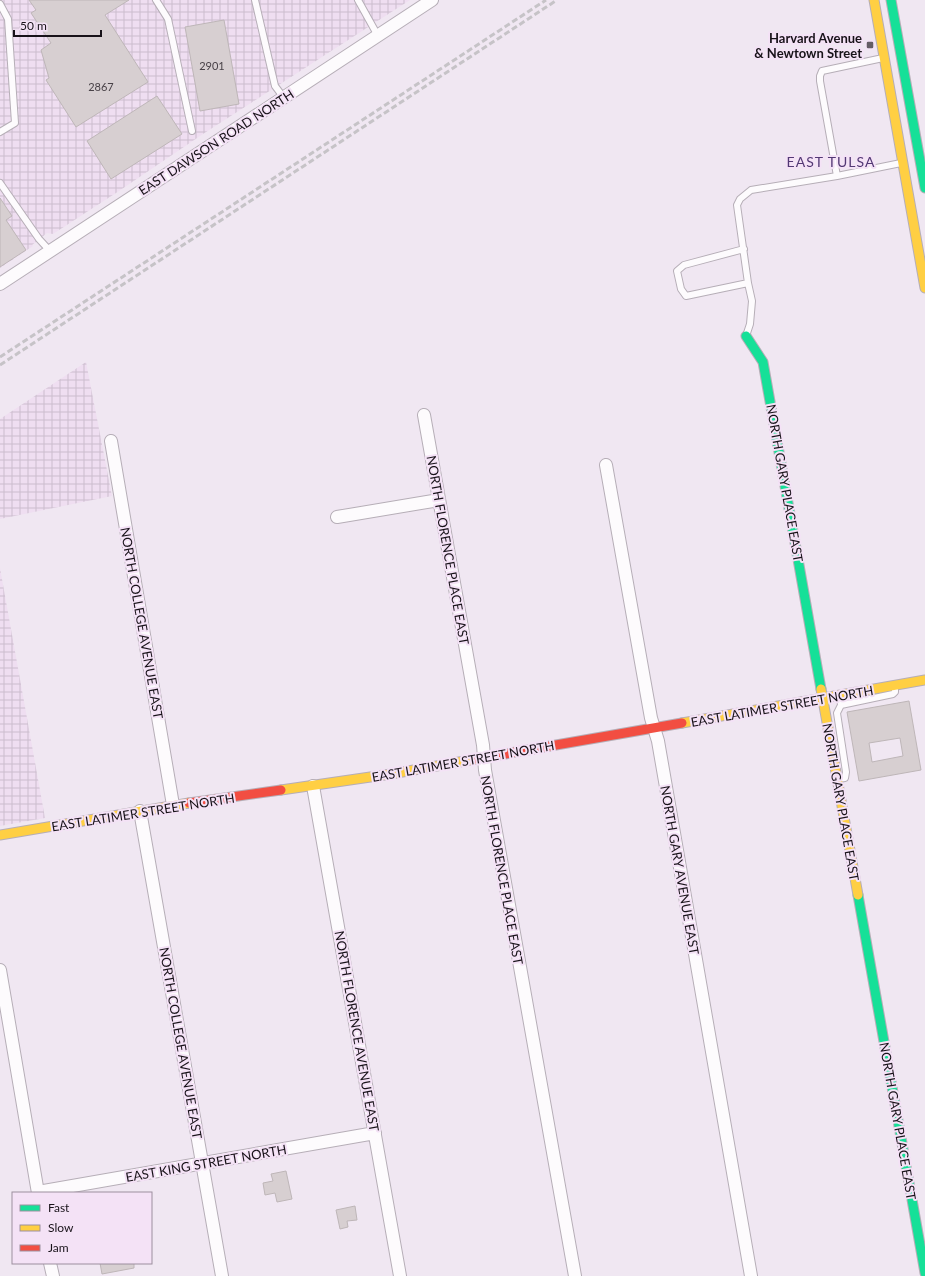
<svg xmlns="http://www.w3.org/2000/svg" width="925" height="1276" viewBox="0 0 925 1276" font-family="Lato,sans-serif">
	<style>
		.industrial { fill: url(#industrial-grid) }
		.building { fill: #d7cfd1; stroke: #beb6b8; fill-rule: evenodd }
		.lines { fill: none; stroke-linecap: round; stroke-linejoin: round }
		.lane-casing { stroke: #b6aeb7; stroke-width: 8 }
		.street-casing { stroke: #b6aeb7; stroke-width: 14 }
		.fast-casing { stroke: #b6aeb7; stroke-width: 11 }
		.slow-casing { stroke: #b6aeb7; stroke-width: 11 }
		.jam-casing { stroke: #b6aeb7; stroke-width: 11 }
		.lane { stroke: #fdfbfd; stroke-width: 6 }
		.street { stroke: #fdfbfd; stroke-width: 12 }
		.fast { stroke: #16e098; stroke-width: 9 }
		.slow { stroke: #ffcf43; stroke-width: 9 }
		.jam { stroke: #f24e42; stroke-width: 9 }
		.rail { stroke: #c6c3c7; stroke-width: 3; stroke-dasharray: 6 3; stroke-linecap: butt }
		.poi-dot { fill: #645d65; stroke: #f4e2f6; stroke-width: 1.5 }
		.labels { text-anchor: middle; stroke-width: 4; stroke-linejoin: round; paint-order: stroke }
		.number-label { font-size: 11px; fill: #484147 }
		.poi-label { font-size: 13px; font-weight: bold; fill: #181219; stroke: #f4e2f6; text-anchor: end }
		.street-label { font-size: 13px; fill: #181219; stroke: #f4e2f6 }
		.neighbourhood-label { font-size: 14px; letter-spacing: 1px; fill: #523874; stroke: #f4e2f6 }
	</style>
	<defs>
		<pattern id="industrial-grid" width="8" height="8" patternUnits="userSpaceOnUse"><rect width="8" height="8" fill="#efdef1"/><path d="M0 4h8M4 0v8" fill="none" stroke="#ccbdce"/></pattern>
	</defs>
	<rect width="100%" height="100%" fill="#f0e7f2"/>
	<!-- industrial -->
	<path class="industrial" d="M0 0H410L203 134 116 193 53 234 47 233 32 245 33 246 0 268Z
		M86 362 112 496 0 519V419Z
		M0 568 45 818 0 826Z"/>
	<!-- building -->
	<path class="building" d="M29 0H129L105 15 148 82 76 127 46 80 49 78 41 50 51 43 31 13 36 10Z
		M224 20 239 104 200 111 185 27Z
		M157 96 182 134 111 179 87 141Z
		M0 198 12 216 6 220 26 250 0 267Z
		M909 701 921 770 859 781 847 712ZM900 738 903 756 872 762 869 743Z
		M286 1171 292 1199 277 1202 275 1193 265 1195 263 1183 273 1181 271 1174Z
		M355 1206 357 1220 347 1221 348 1227 340 1229 336 1210Z
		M100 1263H134V1268L102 1274Z"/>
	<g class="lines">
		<!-- lane casing -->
		<g class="lane-casing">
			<path id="lane" d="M156 0 168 19 192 131
				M255 0 275 86 284 98
				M358 0 378 36
				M0 4 8 19 15 123 0 132
				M883 58 822 71 820 76V81L837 176 901 163
				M0 183 39 239 50 251
				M744 249 684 265 677 271 681 289 686 296 748 283
				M746 336 750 324 752 301 748 283 737 205 740 199 751 190 837 176
				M841 705 893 694 895 692V690
				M838 779 845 778 846 772 837 713 841 705 840 696"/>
		</g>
		<!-- street casing -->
		<g class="street-casing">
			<path id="street" d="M0 284 432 0
				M424 415 483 745 485 770 575 1276
				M111 441 173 805
				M606 465 651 718 658 741 751 1276
				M337 517 439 500
				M313 786 400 1276
				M140 811 222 1276
				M0 970 38 1193
				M38 1192 375 1133
				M50 1263 53 1276"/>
		</g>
		<!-- fast casing -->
		<g class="fast-casing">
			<path id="fast" d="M891 0 925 188
				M746 336 763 362 821 689
				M858 895 925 1273"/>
		</g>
		<!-- slow casing -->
		<g class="slow-casing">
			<path id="slow" d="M874 0 925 288
				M821 689 858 895
				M682 723 925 680
				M281 790 391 774 476 759
				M0 835 189 803"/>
		</g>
		<!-- jam casing -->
		<g class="jam-casing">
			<path id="jam" d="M476 759 682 723
				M189 803 281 790"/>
		</g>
		<!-- lane -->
		<use href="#lane" class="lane"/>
		<!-- street -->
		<use href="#street" class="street"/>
		<!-- fast -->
		<use href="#fast" class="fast"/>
		<!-- slow -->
		<use href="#slow" class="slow"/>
		<!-- jam -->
		<use href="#jam" class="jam"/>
		<!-- rail -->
		<path class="rail" d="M0 357 546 0
			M0 365 557 0"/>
	</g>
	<!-- markers -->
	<rect class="poi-dot" x="866" y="41" width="8" height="8" rx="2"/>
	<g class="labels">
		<!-- number labels -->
		<g class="number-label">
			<text x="212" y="70">2901</text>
			<text x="101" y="91">2867</text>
		</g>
		<!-- poi labels -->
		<g class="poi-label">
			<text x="862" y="43">Harvard Avenue<tspan x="862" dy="15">&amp; Newtown Street</tspan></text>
		</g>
		<!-- street labels -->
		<g class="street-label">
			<text transform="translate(216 142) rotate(-33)" y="5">EAST DAWSON ROAD NORTH</text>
			<text transform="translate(785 483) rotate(80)" y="5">NORTH GARY PLACE EAST</text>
			<text transform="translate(448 550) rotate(80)" y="5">NORTH FLORENCE PLACE EAST</text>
			<text transform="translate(142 623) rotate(80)" y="5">NORTH COLLEGE AVENUE EAST</text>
			<text transform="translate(782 706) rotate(-10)" y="5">EAST LATIMER STREET NORTH</text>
			<text transform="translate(463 761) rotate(-10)" y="5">EAST LATIMER STREET NORTH</text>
			<text transform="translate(841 802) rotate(80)" y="5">NORTH GARY PLACE EAST</text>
			<text transform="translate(143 812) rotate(-9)" y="5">EAST LATIMER STREET NORTH</text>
			<text transform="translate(502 870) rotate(80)" y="5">NORTH FLORENCE PLACE EAST</text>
			<text transform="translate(680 870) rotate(80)" y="5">NORTH GARY AVENUE EAST</text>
			<text transform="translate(357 1031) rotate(80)" y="5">NORTH FLORENCE AVENUE EAST</text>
			<text transform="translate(181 1043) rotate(80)" y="5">NORTH COLLEGE AVENUE EAST</text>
			<text transform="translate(898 1121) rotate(80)" y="5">NORTH GARY PLACE EAST</text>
			<text transform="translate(206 1163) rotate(-10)" y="5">EAST KING STREET NORTH</text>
		</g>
		<!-- neighbourhood labels -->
		<g class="neighbourhood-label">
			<text x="831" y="167">EAST TULSA</text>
		</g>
	</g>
	<!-- legend -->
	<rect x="12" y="1192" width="140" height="72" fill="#f4e2f6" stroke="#9c8f9e"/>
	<rect x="20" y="1205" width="20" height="6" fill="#16e098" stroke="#9c8f9e"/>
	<text x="48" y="1212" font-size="12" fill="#181219">Fast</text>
	<rect x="20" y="1225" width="20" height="6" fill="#ffcf43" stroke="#9c8f9e"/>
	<text x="48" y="1232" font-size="12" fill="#181219">Slow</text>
	<rect x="20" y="1245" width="20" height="6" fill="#f24e42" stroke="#9c8f9e"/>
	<text x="48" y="1252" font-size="12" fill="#181219">Jam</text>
	<!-- scale -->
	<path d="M14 30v6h87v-6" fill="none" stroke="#181219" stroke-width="2"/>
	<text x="20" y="30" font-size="12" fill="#181219" stroke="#f4e2f6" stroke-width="3" paint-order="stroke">50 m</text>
</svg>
